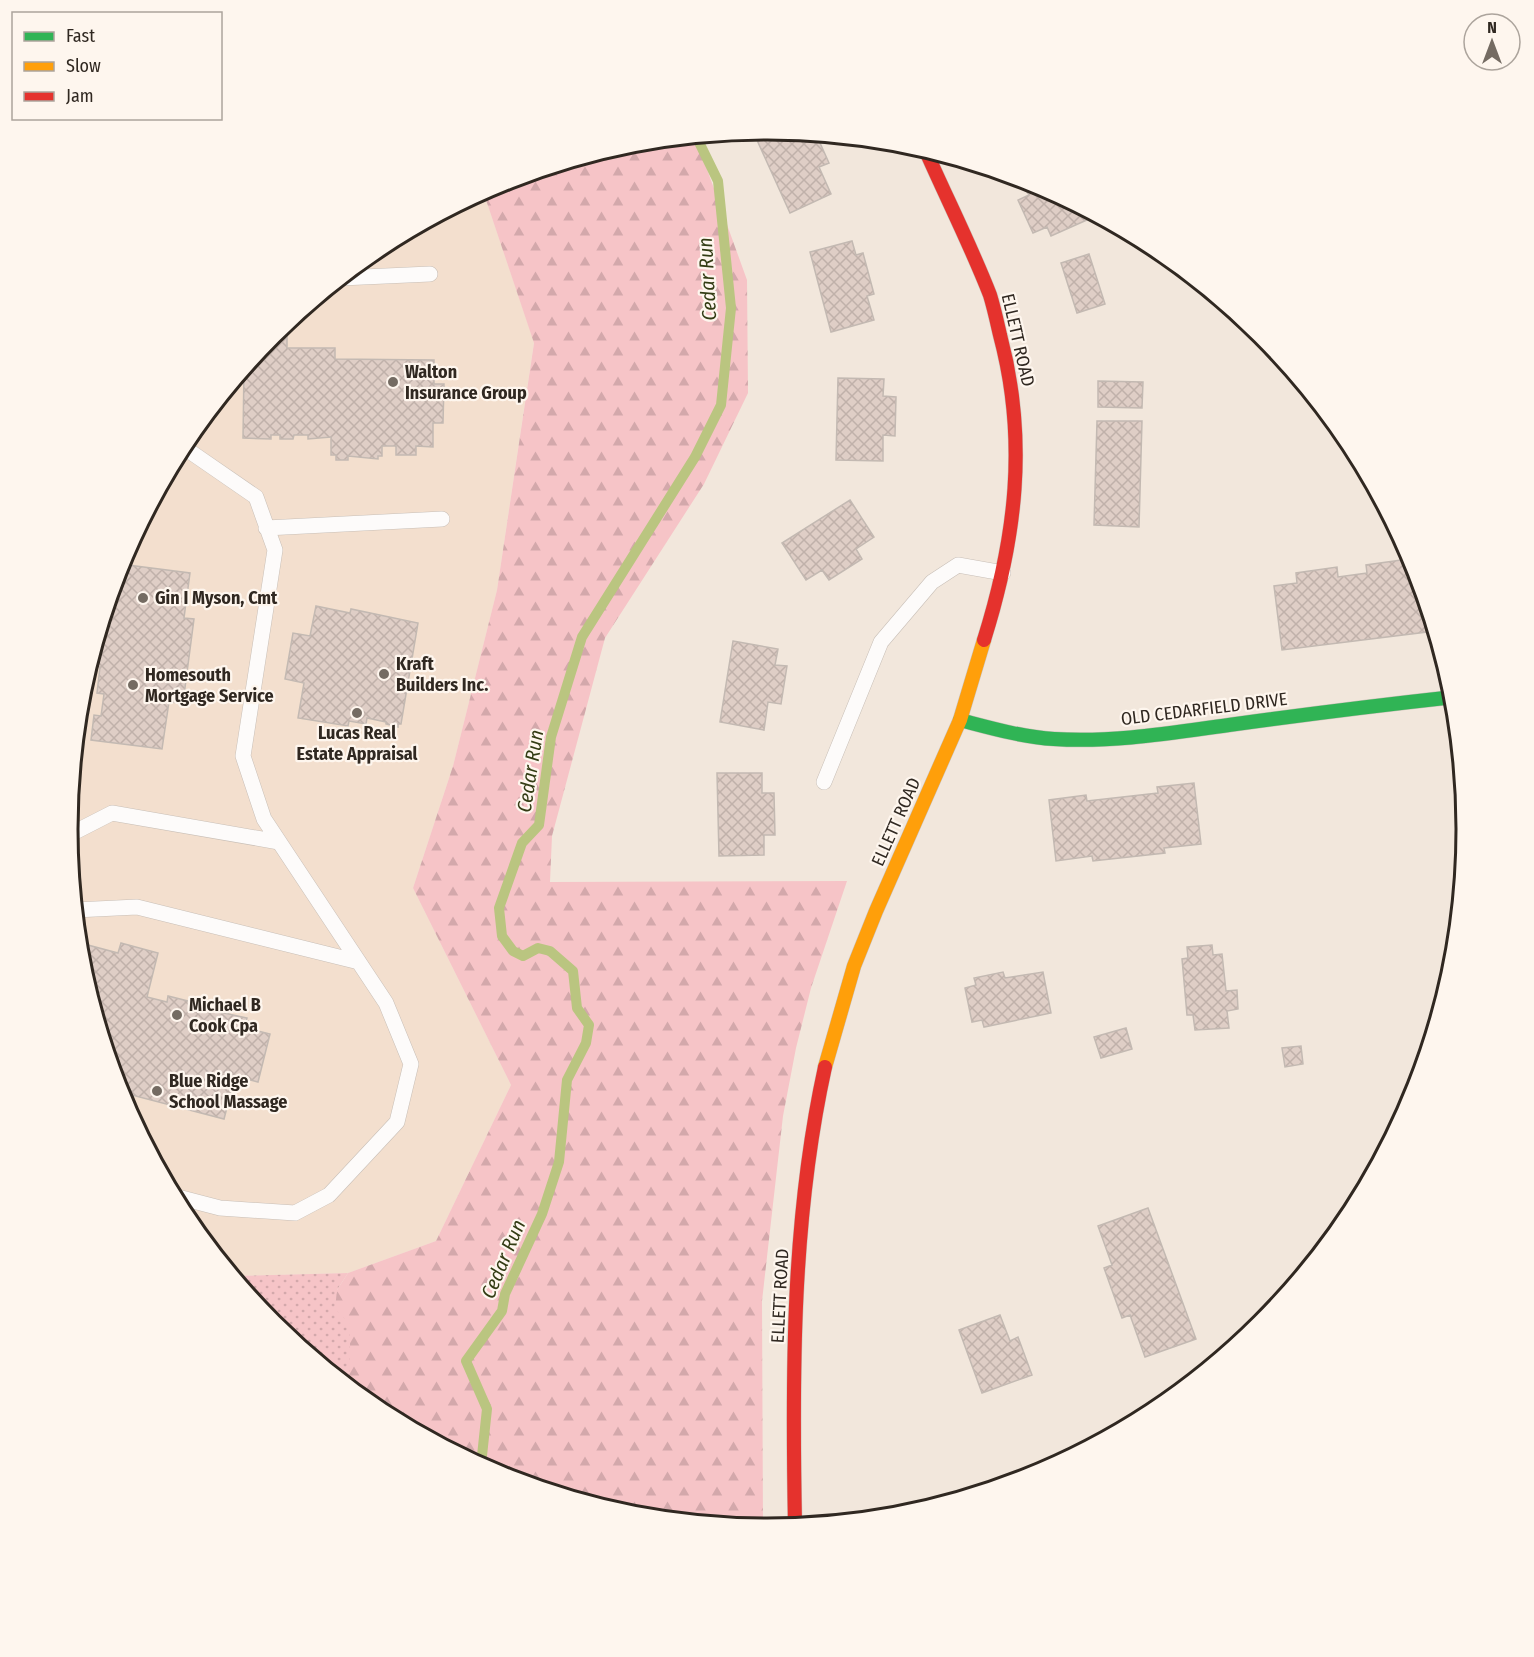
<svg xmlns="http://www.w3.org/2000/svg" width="1534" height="1657" viewBox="0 0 1534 1657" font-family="'Fira Sans Condensed',sans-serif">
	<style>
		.built { fill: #f3dfce }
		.green { fill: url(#green-dots) }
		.forest { fill: url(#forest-firs) }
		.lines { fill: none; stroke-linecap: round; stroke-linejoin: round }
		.stream { stroke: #bac580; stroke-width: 10 }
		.building { fill: url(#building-cross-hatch); stroke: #c3b9b2; stroke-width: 1.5 }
		.lane-casing { stroke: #c8bfb7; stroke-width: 16 }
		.fast-casing { stroke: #c8bfb7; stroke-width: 15 }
		.slow-casing { stroke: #c8bfb7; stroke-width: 15 }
		.jam-casing { stroke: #c8bfb7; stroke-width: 15 }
		.lane { stroke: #fdfbfa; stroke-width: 15 }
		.fast { stroke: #30b455; stroke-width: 14 }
		.slow { stroke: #ff9f0a; stroke-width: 14 }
		.jam { stroke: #e5322d; stroke-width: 14 }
		.poi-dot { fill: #746b62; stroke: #fef6ee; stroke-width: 2 }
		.labels { text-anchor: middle; stroke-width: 4.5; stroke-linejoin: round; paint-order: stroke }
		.street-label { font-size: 18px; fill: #302821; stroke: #fef6ee }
		.poi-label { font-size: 18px; font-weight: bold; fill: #302821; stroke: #fef6ee; text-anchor: start }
		.water-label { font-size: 20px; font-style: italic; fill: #333c14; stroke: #fef6ee }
		.rim { fill: none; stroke: #302821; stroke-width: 3 }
	</style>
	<defs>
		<pattern id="green-dots" width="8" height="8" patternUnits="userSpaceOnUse" patternTransform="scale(1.5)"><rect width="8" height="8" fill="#f6c4c7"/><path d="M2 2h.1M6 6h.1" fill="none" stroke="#d3a8ab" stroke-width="1.8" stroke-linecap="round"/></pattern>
		<pattern id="forest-firs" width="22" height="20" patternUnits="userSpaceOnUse" patternTransform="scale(1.5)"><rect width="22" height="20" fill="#f6c4c7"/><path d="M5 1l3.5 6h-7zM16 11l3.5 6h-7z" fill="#d3a8ab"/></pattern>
		<pattern id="building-cross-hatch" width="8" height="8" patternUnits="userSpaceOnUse" patternTransform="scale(1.5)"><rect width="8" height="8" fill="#dfcec6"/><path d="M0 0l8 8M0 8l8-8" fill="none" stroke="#c0b1aa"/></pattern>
	</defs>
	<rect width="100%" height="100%" fill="#f2e7dc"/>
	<!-- built -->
	<path class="built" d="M483 191 534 342 497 590 453 766 413 888 511 1085 436 1241 348 1273 233 1276 185 1217 121 1096 81 965 68 829 81 692 121 560 186 440 273 334 379 247Z"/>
	<!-- green -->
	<path class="green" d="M348 1273 337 1290 350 1324V1372L337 1376 272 1323 233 1276Z"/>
	<!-- forest -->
	<path class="forest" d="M695 136 747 280 748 393 704 484 605 638 552 836 550 882 847 881 811 988 796 1048 783 1116 762 1301 763 1528 630 1514 499 1475 378 1410 337 1376 350 1372V1324L335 1309 337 1290 348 1273 436 1241 511 1085 413 888 453 766 497 590 534 343 483 191 500 182 631 142Z"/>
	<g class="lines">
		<!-- stream -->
		<path class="stream" d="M481 1465 487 1409 466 1361 502 1311 505 1294 542 1214 559 1162 567 1080 586 1043 589 1025 577 1008 573 971 550 951 538 948 523 956 513 951 502 936 499 908 522 843 539 825 551 737 582 637 695 457 721 405 731 308 718 181 696 136"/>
	</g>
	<!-- building -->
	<path class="building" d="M775 130 816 134 829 163 819 167 831 194 790 213 756 138Z
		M1041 186 1086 210 1089 219 1051 236 1047 227 1033 233 1018 200 1029 195 1027 192Z
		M852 241 856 255 863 253 874 294 867 296 874 320 831 332 810 252Z
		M1089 254 1105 304 1077 313 1061 263Z
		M272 335H287V348H335V359L434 360V384H444L443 423H433V447L416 446V455H396V446H382V456H378V459L348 456V460H336V455H331V437L308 439V435H294L293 439H280V435H271V439L243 438 244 368Z
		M838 378 884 379 883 396 896 397 895 436 883 435V461L836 460Z
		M1098 381 1143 382 1142 408 1098 407Z
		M1097 421H1142L1139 527 1094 525Z
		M850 500 874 537 856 549 862 559 829 580 822 570 806 580 782 543Z
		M1408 559 1409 570 1416 569 1435 631 1282 650 1274 586 1297 583 1296 573 1337 567 1338 577 1367 573 1366 565Z
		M120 564 190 573 184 618 194 619 183 703 169 702 162 749 91 740 94 715 101 716 104 694 97 693 100 667 95 666 99 631 101 626 107 627 109 608H113L114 599H109Z
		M316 606 350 613 351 609 418 623 401 724H398V727L386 724V722L367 718 366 724 349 721 348 726 298 718 304 683 285 679 293 633 310 636Z
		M733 641 778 649 775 665 787 666 781 704 768 702 764 730 720 722Z
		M717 773H762V793H774L775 835H764V855L719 856Z
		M1194 783 1201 844 1164 848 1165 853 1093 861 1092 856 1056 861 1049 800 1086 795 1087 801 1158 793 1157 787Z
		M121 943 158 953 147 997 167 1002 168 996 216 1008 215 1011 247 1018 246 1021H248L246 1028 270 1034 258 1082 235 1076 224 1119 120 1092 80 958 84 944 118 953Z
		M1212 945 1213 955 1222 954 1226 991 1237 990 1238 1009 1227 1011 1229 1028 1195 1030 1193 1015H1187L1182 959 1188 958 1187 947Z
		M1003 972 1005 978 1043 972 1051 1013 984 1027 982 1020 972 1022 965 988 976 985 974 978Z
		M1126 1028 1132 1049 1101 1058 1094 1037Z
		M1301 1046 1303 1064 1285 1067 1282 1048Z
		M1148 1208 1196 1339 1145 1357 1130 1315 1122 1318 1104 1268 1112 1265 1098 1226Z
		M1000 1315 1010 1341 1018 1337 1032 1375 982 1393 959 1330Z"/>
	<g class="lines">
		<!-- lane casing -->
		<g class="lane-casing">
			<path id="lane" d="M341 278 430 274
				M266 528 442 519
				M824 782 881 642 932 582 958 565 1003 573
				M69 841 71 834 112 813 279 842
				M75 910 137 907 359 962
				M174 1196 220 1208 295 1213 329 1195 397 1122 411 1064 386 1003 264 819 243 756 275 550 256 497 182 446"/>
		</g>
		<!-- fast casing -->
		<g class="fast-casing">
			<path id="fast" d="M960 720C991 728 1022 737 1054 739 1115 743 1176 732 1236 724 1309 714 1381 705 1454 697"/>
		</g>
		<!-- slow casing -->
		<g class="slow-casing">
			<path id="slow" d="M825 1067 854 966 876 911 960 720 984 640"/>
		</g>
		<!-- jam casing -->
		<g class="jam-casing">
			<path id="jam" d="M925 149C946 197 971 246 990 295 994 308 997 322 1000 335 1028 440 1016 538 984 640
				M795 1525C792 1372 792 1217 825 1067"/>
		</g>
		<!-- lane -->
		<use href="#lane" class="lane"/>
		<!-- fast -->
		<use href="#fast" class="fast"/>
		<!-- slow -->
		<use href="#slow" class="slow"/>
		<!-- jam -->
		<use href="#jam" class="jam"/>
	</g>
	<!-- markers -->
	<g class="poi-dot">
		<circle cx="393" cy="382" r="6"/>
		<circle cx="143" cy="598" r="6"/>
		<circle cx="384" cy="674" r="6"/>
		<circle cx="133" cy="685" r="6"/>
		<circle cx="357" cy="713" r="6"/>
		<circle cx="177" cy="1015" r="6"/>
		<circle cx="157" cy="1091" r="6"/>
	</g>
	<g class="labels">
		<!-- street labels -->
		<g class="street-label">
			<text transform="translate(1018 340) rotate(77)" y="6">ELLETT ROAD</text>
			<text transform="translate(1204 709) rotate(-7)" y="6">OLD CEDARFIELD DRIVE</text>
			<text transform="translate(896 822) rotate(-66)" y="6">ELLETT ROAD</text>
			<text transform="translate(780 1296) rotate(-87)" y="6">ELLETT ROAD</text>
		</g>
		<!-- poi labels -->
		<g class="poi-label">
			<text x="405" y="378">Walton<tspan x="405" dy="21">Insurance Group</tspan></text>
			<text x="155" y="604">Gin I Myson, Cmt</text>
			<text x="396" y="670">Kraft<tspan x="396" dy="21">Builders Inc.</tspan></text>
			<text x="145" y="681">Homesouth<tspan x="145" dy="21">Mortgage Service</tspan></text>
			<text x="357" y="739" text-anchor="middle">Lucas Real<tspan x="357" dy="21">Estate Appraisal</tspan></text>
			<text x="189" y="1011">Michael B<tspan x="189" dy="21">Cook Cpa</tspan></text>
			<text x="169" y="1087">Blue Ridge<tspan x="169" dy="21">School Massage</tspan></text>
		</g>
		<!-- water labels -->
		<g class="water-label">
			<text transform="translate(707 279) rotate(-93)" y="7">Cedar Run</text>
			<text transform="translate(530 771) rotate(-81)" y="7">Cedar Run</text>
			<text transform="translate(503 1259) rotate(-67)" y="7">Cedar Run</text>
		</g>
	</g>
	<!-- crop -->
	<path d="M0 0H1534V1657H0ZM78 829a689 689 0 1 1 1378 0a689 689 0 1 1-1378 0Z" fill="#fef6ee" fill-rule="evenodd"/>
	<path class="rim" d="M78 829a689 689 0 1 1 1378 0a689 689 0 1 1-1378 0Z"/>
	<!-- legend -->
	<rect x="12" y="12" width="210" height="108" fill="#fef6ee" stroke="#aca49c" stroke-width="1.5"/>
	<rect x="24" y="32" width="30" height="9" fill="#30b455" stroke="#aca49c" stroke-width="1.5"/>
	<text x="66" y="42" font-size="18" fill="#302821">Fast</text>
	<rect x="24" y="62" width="30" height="9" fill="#ff9f0a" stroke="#aca49c" stroke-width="1.5"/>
	<text x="66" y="72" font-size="18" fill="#302821">Slow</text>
	<rect x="24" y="92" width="30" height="9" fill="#e5322d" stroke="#aca49c" stroke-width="1.5"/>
	<text x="66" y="102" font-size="18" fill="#302821">Jam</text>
	<!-- north arrow -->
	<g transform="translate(1492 42)"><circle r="28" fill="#fef6ee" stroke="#aca49c" stroke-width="1.5"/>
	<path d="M0-4.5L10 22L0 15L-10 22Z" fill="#746b62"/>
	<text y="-9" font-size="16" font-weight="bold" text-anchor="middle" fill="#302821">N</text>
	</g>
</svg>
